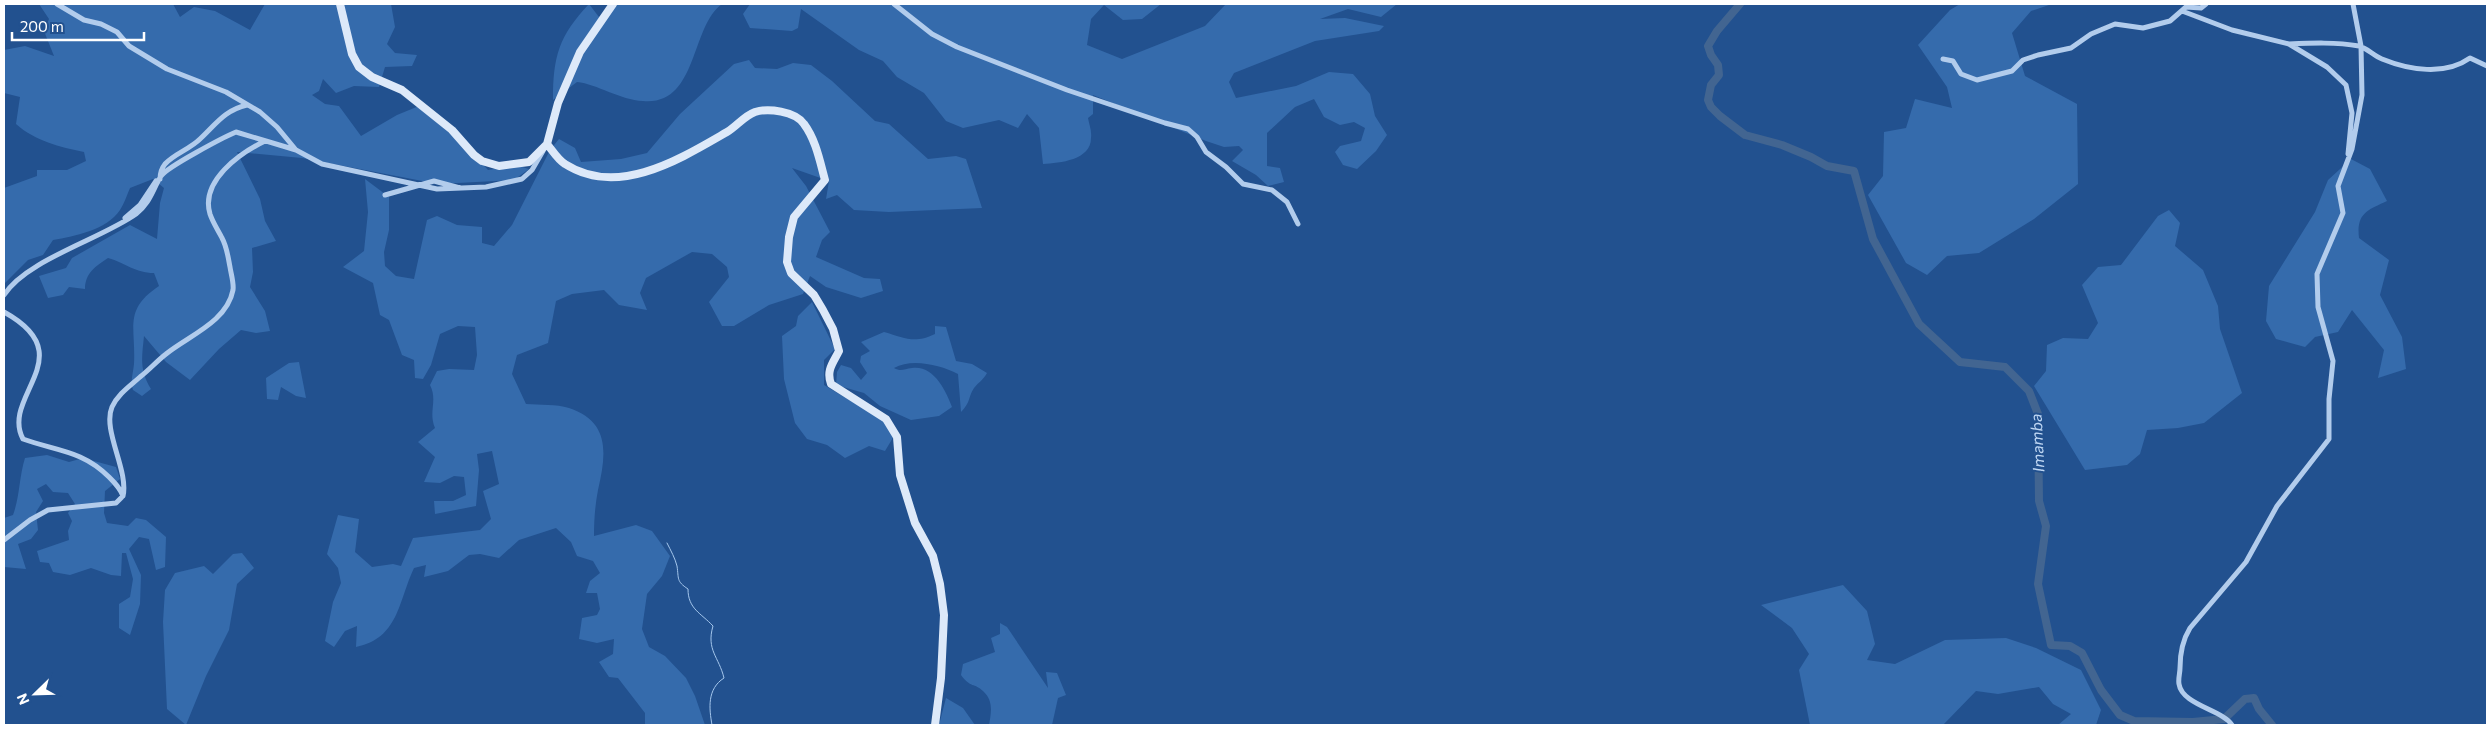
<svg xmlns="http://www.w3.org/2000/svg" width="2491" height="729" viewBox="0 0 2491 729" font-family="Commissioner,sans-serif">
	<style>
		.green { fill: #356bac }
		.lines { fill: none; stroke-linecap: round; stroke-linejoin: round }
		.stream { stroke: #a5c7ed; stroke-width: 1 }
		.river { stroke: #426591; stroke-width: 8 }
		.street { stroke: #b2ccec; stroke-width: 5 }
		.secondary { stroke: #dde9f9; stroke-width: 8 }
		.labels { text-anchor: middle; stroke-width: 4; stroke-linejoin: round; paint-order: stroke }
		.water-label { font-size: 16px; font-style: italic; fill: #bed6f3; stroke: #22518f }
	</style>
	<rect width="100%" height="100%" fill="#22518f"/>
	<!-- green -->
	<path class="green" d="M39 4H173L180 17 194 7 215 11 250 30 265 4H391L395 27 387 44 395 53 417 55 412 66 385 67 379 87 354 86 336 93 323 79 319 91 312 95 325 104 339 106 361 136 397 115 419 106 454 133 488 170 515 165 529 169 514 180 438 184 302 158 237 152 260 199 265 221 276 241 252 248 253 272 250 287 265 311 270 331 256 333 241 330 219 349 190 380 166 362 144 336C142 357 139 370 151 389L142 396 133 390C130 381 133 374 134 364 136 327 123 310 159 286L154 273C135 273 126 263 108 258 96 266 85 273 85 289L69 287 63 295 48 298 39 276 66 268 72 258 130 225 157 239 160 203 164 188 153 179 130 188C127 195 124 204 120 210 107 230 75 236 53 240L43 255 28 260 4 284V188L37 176V170H67L86 161 84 152C60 147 35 141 16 124L20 97 4 93V50L25 46 54 56 44 31 49 19Z
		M589 4 599 17 614 4H722C690 27 698 106 643 101 620 100 597 84 577 82L553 100C553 56 559 36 589 4Z
		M750 4H1161L1142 19 1123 20 1104 5 1091 19 1087 45 1122 59 1205 26 1226 4H1397L1381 17 1348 9 1320 19 1345 18 1384 26 1379 31 1315 41 1234 73 1229 82 1236 98 1296 86 1329 72 1353 74 1370 94 1375 116 1387 135 1376 151 1357 169 1343 165 1335 152 1340 146 1361 141 1365 128 1354 122 1340 125 1324 117 1314 99 1295 107 1267 133V166L1280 168 1284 182 1268 186 1256 175 1232 161 1243 150 1239 146 1224 147 1206 141 1093 95V114L1088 118C1089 124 1092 131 1091 138 1091 160 1060 163 1043 164L1039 128 1027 114 1018 128 999 120 963 128 946 121 924 93 897 77 883 61 859 50 801 9 798 28 792 31 750 28 743 14Z
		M1960 4H2052L2031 11 2012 33 2025 76 2077 104 2078 184 2034 219 1979 253 1947 256 1927 275 1906 263 1868 195 1883 176 1884 132 1906 128 1915 99 1952 108 1947 87 1918 45 1950 10Z
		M749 60 755 68 777 69 793 63 811 65 832 81 875 121 889 124 928 159 956 156 966 159 982 208 889 212 854 210 837 195 826 199 829 181 792 168 806 186 830 232 822 240 816 257 864 278 880 279 883 291 861 298 826 287 810 276 803 294 769 305 734 326H722L709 302 729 277 727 267 712 254 692 252 646 278 640 293 647 310 619 305 604 290 572 294 556 301 548 343 517 355 512 374 526 404C540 405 556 404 569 408 611 422 606 455 598 490 595 505 594 521 594 536L636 525 652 531 670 556 662 576 647 594 642 629 649 647 665 656 686 678 695 696 705 725H645V713L618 678 609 677 599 662 613 654 614 639 597 643 579 639 582 618 597 615 600 609 597 593H586L590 581 600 573 593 561 577 556 571 542 556 528 519 540 499 558 480 554 469 555 448 571 424 577 426 565 414 568C398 602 399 638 356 647L357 626 345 631 334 647 325 641 333 602 341 583 338 568 327 554 338 515 359 519 355 552 372 567 393 564 401 566 413 538 480 530 491 519 483 491 499 484 492 451 477 454 479 470 476 506 435 514 434 501H453L466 495 464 477 454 476 440 483 424 482 435 457 418 442 435 428C428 411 438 401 430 385L437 371 449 369 474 370 477 355 475 327 458 326 440 334 431 365 423 379 415 378 414 360 402 355 389 320 380 315 373 283 343 267 364 251 368 212 365 179 389 197V230L384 252 385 266 396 276 414 279 427 220 437 216 457 225 482 227V243L494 246 512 225 550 150 559 139 575 148 581 162 621 159 647 153 680 114 734 64Z
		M2351 159 2370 169 2387 201C2368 210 2356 213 2359 238L2389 260 2380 295 2402 337 2406 369 2378 378 2384 350 2352 310 2338 332 2315 337 2305 347 2276 339 2266 321 2269 286 2315 212 2328 180Z
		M2169 210 2180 223 2175 246 2203 270 2218 306 2220 329 2242 393 2204 423 2178 428 2147 430 2140 454 2127 465 2085 470 2034 386 2046 371 2047 345 2063 338 2088 339 2098 323 2082 285 2098 267 2121 265 2158 216Z
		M812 302 835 349 824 360V385L883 420 894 436 885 451 869 446 845 458 827 445 807 439 795 423 784 379 782 336 796 326 798 316Z
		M935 326 946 327 956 361 972 364 987 373C983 380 979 382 974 388 968 397 971 402 961 412L958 374C940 365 912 358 894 368 901 372 904 369 912 368 934 365 946 391 952 407L939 416 911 420 880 406 864 393 836 385 837 372 841 365 851 368 861 380 867 373 860 362 861 356 870 351 861 342 884 332C905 338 914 344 935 334Z
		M299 362 306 398 296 396 281 387 278 400 267 399 266 378 289 363Z
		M47 455 69 462 83 458 116 467 120 479 105 491 104 513 107 523 128 526 136 518 146 520 166 537 165 567 156 570 149 539 139 537 129 549 141 575 140 604 130 635 119 628V604L130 597 133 579 126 553H122L121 576 111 575 91 568 70 575 53 572 49 563 40 562 37 551 69 540 68 531 72 521 68 513 75 504 68 493 53 492 46 484 37 489 43 501 36 512 38 530 31 539 18 544 26 569 4 567V518L13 515C20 496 19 477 25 458Z
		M242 553 254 568 237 584 229 630 206 676 186 725 167 709 163 622 165 590 175 573 204 566 213 574 233 554Z
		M1843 585 1867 611 1875 644 1867 660 1895 664 1945 640 2006 638 2036 648 2081 670 2101 710 2096 725H2058L2071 714 2053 704 2039 687 1998 694 1976 691 1943 725H1810L1799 670 1809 654 1792 628 1761 605Z
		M1000 623 1007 627 1048 688 1046 672 1057 673 1066 695 1058 698 1052 725H989C991 713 994 701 983 691 975 683 970 688 961 675L963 664 995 652 991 638 1000 634Z
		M946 698 963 708 975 725H939Z"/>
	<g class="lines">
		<!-- stream -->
		<path class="stream" d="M667 543C671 551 675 558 677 566 679 579 676 581 688 589 688 609 701 613 713 626 706 650 719 657 724 678 707 689 709 708 712 725"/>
		<!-- river -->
		<path class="river" d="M1740 4 1717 31 1708 46 1711 55 1718 65 1719 75 1711 85 1708 100 1711 107 1720 116 1745 135 1782 145 1811 157 1827 166 1854 171 1873 239 1919 324 1960 362 2005 367 2029 391 2038 414 2039 501 2046 526 2038 584 2051 645 2070 646 2082 653 2101 690 2120 715 2134 721 2193 722 2224 719 2245 699 2254 698 2259 709 2272 725"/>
		<!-- street -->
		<path class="street" d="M57 4 84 20 101 24 117 32 129 46 167 69 226 92 260 112 277 127 296 150
			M894 4 932 34 957 47 1067 90 1165 123 1188 129 1197 137 1206 152 1226 167 1243 184 1272 190 1287 202 1298 224
			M2182 11 2232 30 2289 44 2327 67 2346 85 2352 113 2348 154
			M2289 44C2312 43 2336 42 2359 46 2367 48 2374 56 2382 59 2409 70 2445 76 2470 58L2487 66
			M1943 59 1953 61 1961 74 1977 80 2012 71 2023 60 2038 55 2071 48 2091 34 2115 24 2143 28 2170 21 2186 7 2201 8 2206 4
			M160 179C160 173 161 169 165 164 174 154 190 149 200 139 216 124 225 110 247 105
			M385 195 434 181 460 188
			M125 218 140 205 156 181
			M4 295C26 260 101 239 136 214 150 203 152 191 161 176 167 167 224 137 236 132L296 150 322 164 437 189 486 187 522 179 532 170 543 151
			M4 312C84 356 0 396 23 439 56 451 82 450 109 477 115 483 120 488 123 496L116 503 48 510 30 520 4 540
			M123 496C129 471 102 430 112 407 118 394 130 386 140 377 149 370 157 361 166 354 188 336 227 322 233 290 234 283 231 274 230 267 228 257 227 247 222 238 218 230 213 223 210 214 200 181 240 153 265 141
			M2232 725C2223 710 2182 705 2179 684 2178 679 2180 673 2180 668 2180 653 2182 641 2190 628L2246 562 2277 506 2329 439V399L2333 361 2318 307 2317 274 2343 213 2338 186 2352 149 2362 95 2361 46 2353 4"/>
		<!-- secondary -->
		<path class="secondary" d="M340 4 352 54 359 67 372 77 402 90 452 130 474 155 482 161 499 166 529 162 547 144 558 103 580 52 613 4
			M547 144C552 150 558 160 565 164 618 198 680 159 727 132 737 126 744 116 755 112 768 108 795 111 804 124 816 140 820 162 825 180L794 217 789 237 787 262 791 273 814 295 823 310 833 329 839 351C833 363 826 370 831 384L886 419 897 437 900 475 915 523 933 556 940 584 944 615 941 678 935 725"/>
	</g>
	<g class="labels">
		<!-- water labels -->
		<g class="water-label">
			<text transform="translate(2037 443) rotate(-93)" y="6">Imamba</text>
		</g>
	</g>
	<!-- border -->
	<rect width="2491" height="729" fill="none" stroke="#ffffff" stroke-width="10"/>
	<!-- north arrow -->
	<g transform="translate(35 694) rotate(247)" stroke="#22518f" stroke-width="4" paint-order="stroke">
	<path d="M0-4L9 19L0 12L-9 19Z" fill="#ffffff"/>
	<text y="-8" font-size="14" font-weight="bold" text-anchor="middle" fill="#ffffff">N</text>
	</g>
	<!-- scale -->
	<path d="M12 32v8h132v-8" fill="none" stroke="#ffffff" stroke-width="2.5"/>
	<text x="20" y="32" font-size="15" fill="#ffffff" stroke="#22518f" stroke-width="4" paint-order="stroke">200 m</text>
</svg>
